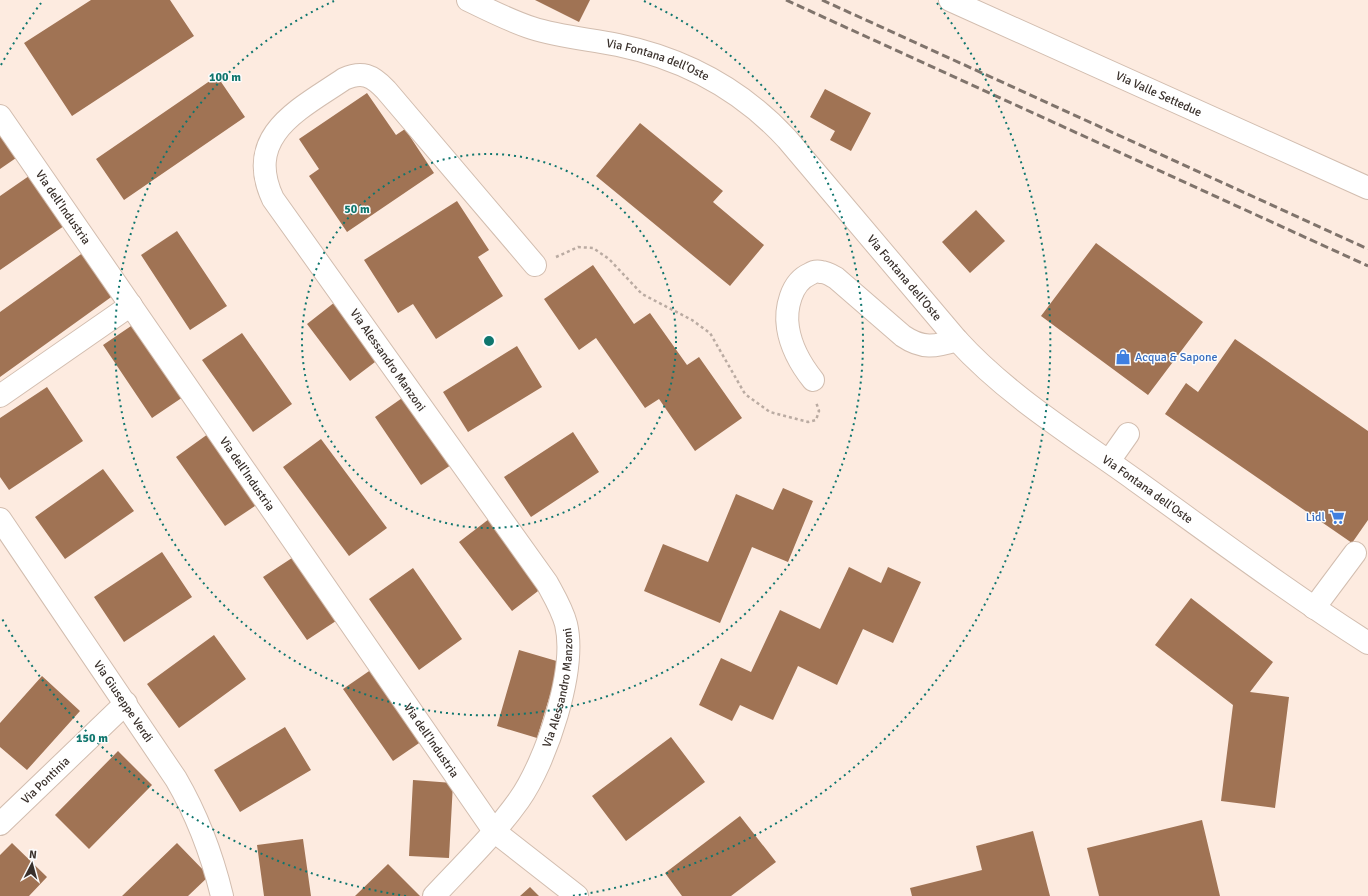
<svg xmlns="http://www.w3.org/2000/svg" width="1368" height="896" viewBox="0 0 1368 896" font-family="Signika,sans-serif">
	<style>
		.building { fill: #a07354 }
		.lines { fill: none; stroke-linecap: round; stroke-linejoin: round }
		.minor-casing { stroke: #d2bdaf; stroke-width: 24 }
		.path { stroke: #baaba2; stroke-width: 2.5; stroke-dasharray: 3 3; stroke-linecap: butt }
		.minor { stroke: #fff; stroke-width: 22 }
		.rail { stroke: #80746c; stroke-width: 3; stroke-dasharray: 8 4; stroke-linecap: butt }
		.ring { fill: none; stroke: #0f766e; stroke-width: 2; stroke-dasharray: 2 4 }
		.labels { text-anchor: middle; stroke-width: 3; stroke-linejoin: round; paint-order: stroke }
		.street-label { font-size: 12px; fill: #39302b; stroke: #fcfcfc }
		.shop-label { font-size: 12px; fill: #366cbe; stroke: #fcfcfc; text-anchor: start }
		.centre { fill: #0f766e; stroke: #fcfcfc; stroke-width: 2 }
		.ring-label { font-size: 12px; text-anchor: middle; font-weight: bold; fill: #0f766e; stroke: #fcfcfc; stroke-width: 3; stroke-linejoin: round; paint-order: stroke }
	</style>
	<rect width="100%" height="100%" fill="#fdebe0"/>
	<!-- building -->
	<path class="building" d="M91 0H170L194 36 72 116 24 43Z
		M535 0H590L579 22Z
		M217 76 245 117 124 200 96 159Z
		M825 89 871 113 851 151 830 140 835 131 810 117Z
		M367 93 396 135 405 129 434 173 347 232 309 176 319 169 299 139Z
		M640 123 723 191 713 202 764 245 730 286 596 176Z
		M0 135 16 158 0 169Z
		M29 176 64 226 0 270V196Z
		M457 201 489 250 478 257 503 296 436 339 413 304 398 313 364 260Z
		M976 210 1005 241 970 273 942 242Z
		M177 231 227 306 190 330 141 255Z
		M1096 243 1203 322 1148 395 1041 316Z
		M84 252 114 295 0 377V312Z
		M593 265 634 324 650 313 687 365 699 357 742 418 695 451 659 399 645 408 596 338 579 350 544 299Z
		M335 302 379 359 350 381 307 324Z
		M137 322 186 395 152 418 103 345Z
		M242 333 292 404 253 432 202 360Z
		M1235 339 1368 431V520L1352 543 1165 414 1186 383 1198 392Z
		M517 346 542 387 468 432 443 392Z
		M47 387 83 441 9 490 0 477V418Z
		M405 396 451 465 421 485 375 417Z
		M573 432 599 472 531 517 504 477Z
		M208 434 258 504 225 526 176 457Z
		M321 439 387 528 349 556 283 467Z
		M103 469 134 511 65 559 35 517Z
		M783 488 813 501 788 562 752 547 720 623 644 591 663 544 708 562 736 494 773 510Z
		M489 519 542 588 512 611 459 542Z
		M162 552 192 597 124 642 94 597Z
		M295 556 339 619 307 640 263 577Z
		M849 567 881 583 888 567 921 582 893 643 863 629 837 685 798 666 773 720 740 705 732 721 699 705 721 658 751 672 780 610 820 629Z
		M413 568 462 639 419 670 369 599Z
		M1191 598 1273 662 1250 692 1289 697 1275 808 1221 801 1233 705 1155 645Z
		M214 635 246 679 179 728 147 684Z
		M519 650 560 662 537 738 497 726Z
		M375 667 425 739 393 761 343 689Z
		M42 676 80 711 27 770 0 747V723Z
		M285 727 311 770 240 812 214 770Z
		M671 737 705 782 626 841 592 796Z
		M118 751 152 785 89 849 55 815Z
		M413 780 453 783 449 858 409 856Z
		M740 816 776 862 731 896H682L665 873Z
		M1202 820 1220 896H1099L1087 848Z
		M1033 831 1050 896H912L910 888 982 870 976 846Z
		M303 839 311 896H264L257 845Z
		M12 843 47 877 29 896H0V855Z
		M177 843 209 876 188 896H122Z
		M388 864 420 896H355Z
		M530 887 539 896H520Z"/>
	<g class="lines">
		<!-- minor casing -->
		<g class="minor-casing">
			<g id="minor">
				<path id="s1" d="M468 0C489 10 510 21 532 28 560 37 589 39 618 45 685 59 741 89 787 139L957 340C1008 396 1074 436 1135 480 1212 535 1288 592 1368 643"/>
				<path id="s2" d="M950 0 1368 188"/>
				<path id="s3" d="M0 116 494 831 577 896"/>
				<path d="M813 380C801 365 791 347 788 328 785 309 791 282 810 274 813 272 817 271 821 272 826 272 831 275 836 278L903 336C922 349 935 347 957 340"/>
				<path d="M0 396 131 305"/>
				<path d="M1109 461 1128 434"/>
				<path id="s4" d="M0 519 176 779C197 815 212 855 222 896"/>
				<path d="M1314 608 1355 553"/>
				<path id="s5" d="M0 824 126 703"/>
				<path id="s6" d="M434 896C463 865 494 835 519 800 546 762 577 670 566 624 562 609 554 596 547 583L273 199C243 135 300 109 344 79 362 71 372 75 386 90L535 265"/>
			</g>
		</g>
		<!-- path -->
		<path class="path" d="M556 257 578 247 593 248 609 259 642 294 692 320 710 333 745 394 770 412 808 422 816 420 819 411 816 402"/>
		<!-- minor -->
		<use href="#minor" class="minor"/>
		<!-- rail -->
		<path class="rail" d="M786 0 1368 266
			M822 0 1368 249"/>
	</g>
	<!-- distance rings -->
	<g class="ring">
		<circle cx="489" cy="341" r="187"/>
		<path d="M644 1A374 374 0 1 1 334 1"/>
		<path d="M406 896A561 561 0 0 1 1 617M1 65A561 561 0 0 1 41 3M937 3A561 561 0 0 1 572 896"/>
	</g>
	<!-- icons -->
	<defs>
		<g id="shop-bare" transform="scale(1.2)"><path d="M-5-2.5h2.3a2.7 3.5 0 0 1 5.4 0H5L5.5 6h-11ZM-1.5-2.5h3a1.5 2.3 0 0 0-3 0Z" fill="#3f7fe0" stroke="#fcfcfc" stroke-width="2.5" paint-order="stroke"/></g>
		<g id="supermarket-bare" transform="scale(1.2)"><path d="M-6-5.5h2.5l.6 2H6L4.5 2H-2.5L-4.4-4H-6ZM-1.5 3.2a1.3 1.3 0 1 0 .1 0ZM3 3.2a1.3 1.3 0 1 0 .1 0Z" fill="#3f7fe0" stroke="#fcfcfc" stroke-width="2.5" paint-order="stroke"/></g>
	</defs>
	<g fill-rule="evenodd">
		<use href="#shop-bare" x="1123" y="357"/>
		<use href="#supermarket-bare" x="1337" y="517"/>
	</g>
	<g class="labels">
		<!-- street labels -->
		<g class="street-label">
			<text dy="4" stroke="none"><textPath href="#s1" startOffset="200">Via Fontana dell'Oste</textPath></text>
			<text dy="4" stroke="none"><textPath href="#s2" startOffset="229">Via Valle Settedue</textPath></text>
			<text dy="4" stroke="none"><textPath href="#s3" startOffset="111">Via dell'Industria</textPath></text>
			<text dy="4" stroke="none"><textPath href="#s1" startOffset="536">Via Fontana dell'Oste</textPath></text>
			<text transform="translate(388 360) rotate(55)" y="4">Via Alessandro Manzoni</text>
			<text dy="4" stroke="none"><textPath href="#s3" startOffset="435">Via dell'Industria</textPath></text>
			<text dy="4" stroke="none"><textPath href="#s1" startOffset="860">Via Fontana dell'Oste</textPath></text>
			<text dy="4" stroke="none"><textPath href="#s6" startOffset="249">Via Alessandro Manzoni</textPath></text>
			<text dy="4" stroke="none"><textPath href="#s4" startOffset="220">Via Giuseppe Verdi</textPath></text>
			<text dy="4" stroke="none"><textPath href="#s3" startOffset="759">Via dell'Industria</textPath></text>
			<text dy="4" stroke="none"><textPath href="#s5" startOffset="63">Via Pontinia</textPath></text>
		</g>
		<!-- shop labels -->
		<g class="shop-label">
			<text x="1135" y="361">Acqua &amp; Sapone</text>
			<text x="1325" y="521" text-anchor="end">Lidl</text>
		</g>
	</g>
	<circle cx="489" cy="341" r="6" class="centre"/>
	<g class="ring-label">
		<text x="225" y="81">100 m</text>
		<text x="357" y="213">50 m</text>
		<text x="92" y="742">150 m</text>
	</g>
	<!-- north arrow -->
	<g transform="translate(32 864) rotate(6)" stroke="#fcfcfc" stroke-width="3" paint-order="stroke">
	<path d="M0-3L7 15L0 10L-7 15Z" fill="#39302b"/>
	<text y="-6" font-size="11" font-weight="bold" text-anchor="middle" fill="#39302b">N</text>
	</g>
</svg>
